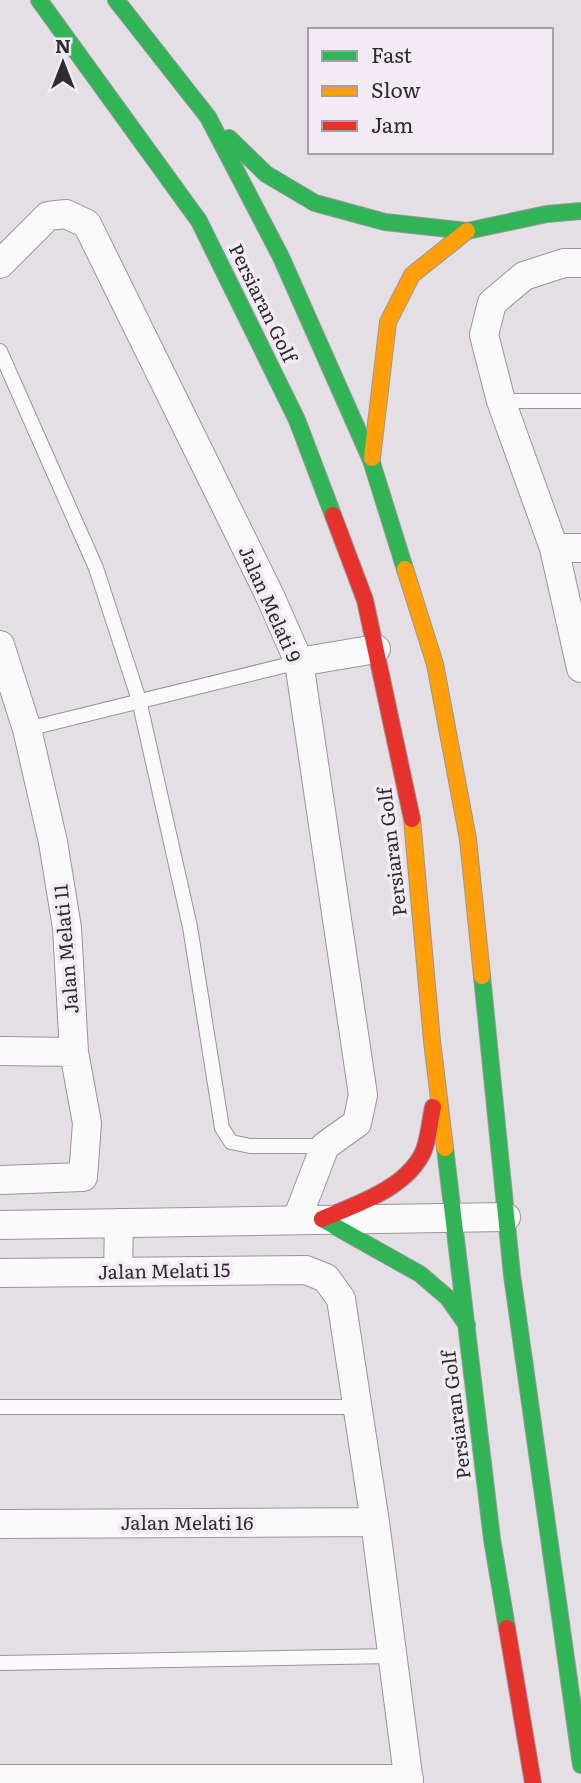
<svg xmlns="http://www.w3.org/2000/svg" width="581" height="1783" viewBox="0 0 581 1783" font-family="Literata,serif">
	<style>
		.lines { fill: none; stroke-linecap: round; stroke-linejoin: round }
		.lane-casing { stroke: #999599; stroke-width: 16 }
		.street-casing { stroke: #999599; stroke-width: 30 }
		.fast-casing { stroke: #999599; stroke-width: 18 }
		.slow-casing { stroke: #999599; stroke-width: 18 }
		.jam-casing { stroke: #999599; stroke-width: 18 }
		.lane { stroke: #fbfafb; stroke-width: 14 }
		.street { stroke: #fbfafb; stroke-width: 28 }
		.fast { stroke: #30b455; stroke-width: 16 }
		.slow { stroke: #ff9f0a; stroke-width: 16 }
		.jam { stroke: #e5322d; stroke-width: 16 }
		.labels { text-anchor: middle; stroke-width: 7; stroke-linejoin: round; paint-order: stroke }
		.street-label { font-size: 19px; fill: #2f2c2f; stroke: #f2ebf3 }
	</style>
	<rect width="100%" height="100%" fill="#e4dfe4"/>
	<g class="lines">
		<!-- lane casing -->
		<g class="lane-casing">
			<path id="lane" d="M0 351 96 568 139 700 190 927 222 1128 231 1142 250 1146H325
				M501 401H581
				M27 729 299 662
				M0 1407H356
				M0 1663 393 1656"/>
		</g>
		<!-- street casing -->
		<g class="street-casing">
			<path id="street" d="M581 263H564L524 276 492 303 484 335 501 401 554 548 581 668
				M0 264 48 216 66 214 87 224 270 596 299 662 363 1095 357 1123 325 1146 297 1219
				M554 548H581
				M0 645 27 729 53 842 67 928 74 1052 87 1123 83 1177 0 1180
				M299 662 376 649
				M0 1051 74 1052
				M0 1225 506 1217
				M118 1272 119 1223
				M0 1273 306 1270 326 1278 341 1299 375 1522 409 1783
				M0 1524 375 1522
				M0 1779H409"/>
		</g>
		<!-- fast casing -->
		<g class="fast-casing">
			<path id="fast" d="M39 0 199 221 297 420 333 515
				M116 0 208 117 281 257 371 460 405 569
				M229 138 266 174 315 203 385 222 467 231 547 214 581 211
				M482 976 512 1275 581 1765
				M445 1148 492 1539 507 1628
				M322 1219 420 1274 448 1298 467 1325"/>
		</g>
		<!-- slow casing -->
		<g class="slow-casing">
			<path id="slow" d="M372 458 388 322 412 275 467 231
				M405 569 435 664 468 839 482 976
				M412 819 432 1041 445 1148"/>
		</g>
		<!-- jam casing -->
		<g class="jam-casing">
			<path id="jam" d="M333 515 365 600 412 819
				M322 1219C357 1204 408 1188 424 1150 429 1136 430 1121 433 1107
				M507 1628 533 1783"/>
		</g>
		<!-- lane -->
		<use href="#lane" class="lane"/>
		<!-- street -->
		<use href="#street" class="street"/>
		<!-- fast -->
		<use href="#fast" class="fast"/>
		<!-- slow -->
		<use href="#slow" class="slow"/>
		<!-- jam -->
		<use href="#jam" class="jam"/>
	</g>
	<g class="labels">
		<!-- street labels -->
		<g class="street-label">
			<text transform="translate(263 303) rotate(64)" y="7">Persiaran Golf</text>
			<text transform="translate(270 604) rotate(66)" y="7">Jalan Melati 9</text>
			<text transform="translate(392 852) rotate(-97)" y="7">Persiaran Golf</text>
			<text transform="translate(66 949) rotate(-95)" y="7">Jalan Melati 11</text>
			<text transform="translate(164 1271) rotate(-1)" y="7">Jalan Melati 15</text>
			<text transform="translate(456 1415) rotate(-97)" y="7">Persiaran Golf</text>
			<text x="187" y="1530">Jalan Melati 16</text>
		</g>
	</g>
	<!-- legend -->
	<rect x="308" y="28" width="245" height="126" fill="#f2ebf3" stroke="#a49fa5" stroke-width="2"/>
	<rect x="322" y="51" width="35" height="10" fill="#30b455" stroke="#a49fa5" stroke-width="2"/>
	<text x="371" y="63" font-size="21" fill="#2f2c2f">Fast</text>
	<rect x="322" y="86" width="35" height="10" fill="#ff9f0a" stroke="#a49fa5" stroke-width="2"/>
	<text x="371" y="98" font-size="21" fill="#2f2c2f">Slow</text>
	<rect x="322" y="121" width="35" height="10" fill="#e5322d" stroke="#a49fa5" stroke-width="2"/>
	<text x="371" y="133" font-size="21" fill="#2f2c2f">Jam</text>
	<!-- north arrow -->
	<g transform="translate(63 63)" stroke="#f2ebf3" stroke-width="5" paint-order="stroke">
	<path d="M0-5L12 26L0 18L-12 26Z" fill="#2f2c2f"/>
	<text y="-10" font-size="19" font-weight="bold" text-anchor="middle" fill="#2f2c2f">N</text>
	</g>
</svg>
